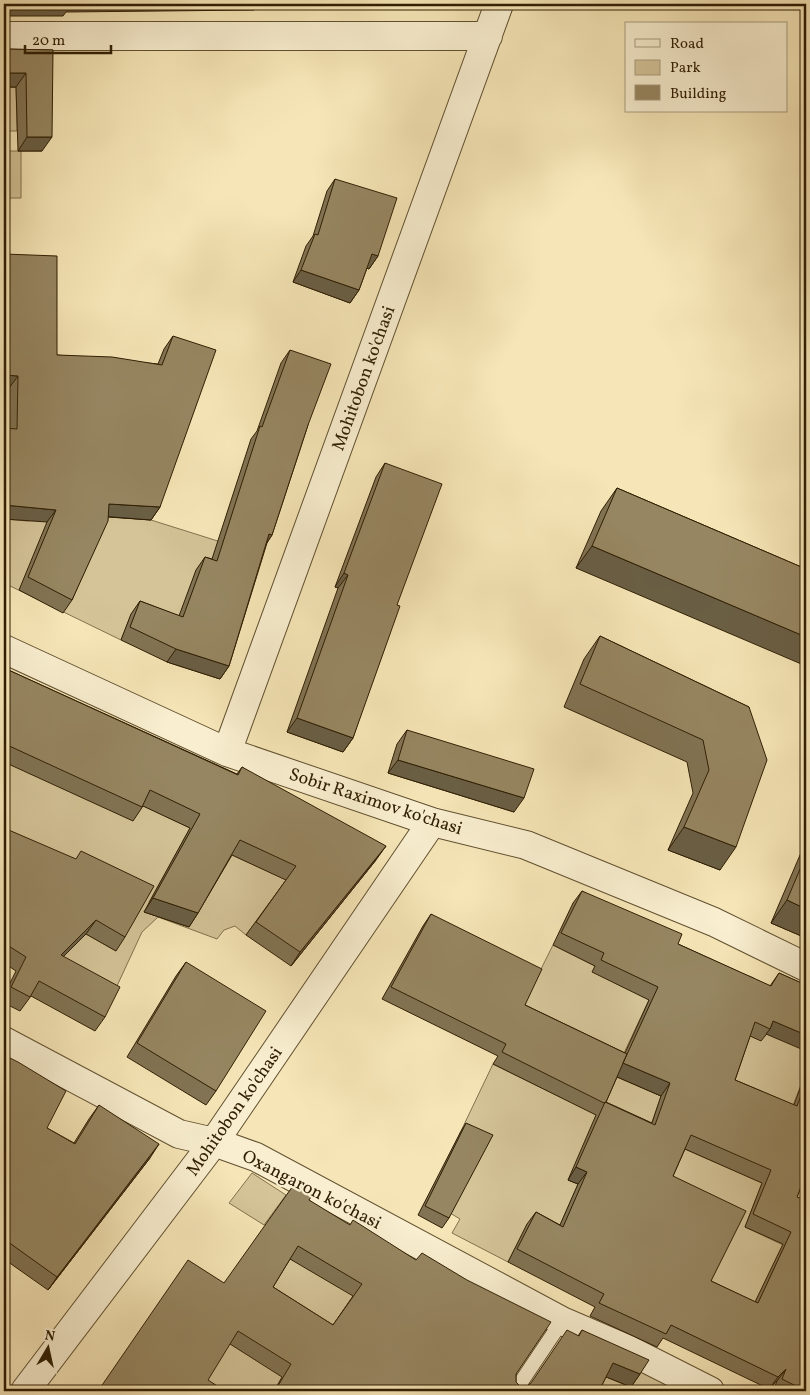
<svg xmlns="http://www.w3.org/2000/svg" width="810" height="1395" viewBox="0 0 810 1395" font-family="Vollkorn,serif">
	<style>
		.green { fill: #d4c498; stroke: #82714e; fill-rule: evenodd }
		.lines { fill: none; stroke-linecap: round; stroke-linejoin: round }
		.lane-casing { stroke: #615030; stroke-width: 16 }
		.street-casing { stroke: #615030; stroke-width: 30 }
		.lane { stroke: #f9efd0; stroke-width: 14 }
		.street { stroke: #f9efd0; stroke-width: 28 }
		.wall { fill: #817353; stroke: #2f1e03; fill-rule: evenodd }
		.shaded-wall { fill: #695e44; stroke: #2f1e03 }
		.building { fill: #968661; stroke: #2f1e03; fill-rule: evenodd }
		.labels { text-anchor: middle; stroke-width: 4.5; stroke-linejoin: round; paint-order: stroke }
		.street-label { font-size: 18px; fill: #2f1e03; stroke: #f9efd0 }
	</style>
	<rect width="100%" height="100%" fill="#f6e6b7"/>
	<filter id="stains"><feTurbulence type="fractalNoise" baseFrequency=".004" numOctaves="4"/><feColorMatrix values="0 0 0 0 .2 0 0 0 0 .09 0 0 0 0 .02 0 0 0 .5 -.17"/></filter>
	<radialGradient id="worn" r=".72"><stop offset=".6" stop-color="#630" stop-opacity="0"/><stop offset="1" stop-color="#630" stop-opacity=".3"/></radialGradient>
	<!-- green -->
	<path class="green" d="M4 87H16L17 131H4Z
		M4 151H21V198H4Z
		M4 388H9L8 441H4Z
		M100 516 151 520 259 554 174 630 131 615 121 640 4 583V519L27 521Z
		M4 740 190 828 149 902 230 854 284 879 297 891 260 916 246 935 235 926 224 930 217 939 158 917 142 932 110 1001 24 955 4 846ZM72 865 116 951 86 934Z
		M553 945 595 966 673 947 754 978 748 993 649 1000 624 1053 634 1084 661 1096 647 1136 578 1184 554 1239 527 1225 508 1262 452 1233 460 1219 450 1213 460 1133 493 1064 597 1115 517 1017Z
		M769 1022 806 1051V1072L779 1141 665 1036 746 1035Z
		M680 1147 762 1183 745 1227 802 1254 749 1316 702 1294 664 1189Z
		M806 1164V1217L788 1209Z
		M252 1173 286 1195 264 1225 229 1203Z
		M291 1243 359 1288 324 1338 262 1303Z
		M215 1312 306 1373 274 1391H201Z
		M642 1370 685 1391H584L593 1371Z"/>
	<g class="lines">
		<!-- lane casing -->
		<g class="lane-casing">
			<path id="lane" d="M515 1391 562 1321"/>
		</g>
		<!-- street casing -->
		<g class="street-casing">
			<path id="street" d="M4 36H488
				M4 649 227 752 432 822 526 845 714 922 806 967
				M227 752 499 4
				M4 1041 179 1134 214 1142 256 1157 562 1321 627 1349 710 1391
				M25 1391 214 1142 432 822"/>
		</g>
		<!-- lane -->
		<use href="#lane" class="lane"/>
		<!-- street -->
		<use href="#street" class="street"/>
	</g>
	<!-- wall -->
	<path class="wall" d="M4 49 53 50 42 151H18L16 87H4Z
		M335 179 378 256 369 269 367 268 359 290 350 303 293 282 306 246 313 236 327 191Z
		M4 254 57 355 158 364 164 349 173 336 160 507 151 520 108 517 72 600 63 613 19 590 47 522 8 428 9 388Z
		M290 350 308 425 272 535 267 543 229 666 220 679 167 662 121 640 131 614 140 601 179 616 196 570 205 557 212 559 251 439 257 431 281 363Z
		M385 463 397 605 353 738 343 752 287 732 338 588 335 587 376 477Z
		M617 488 806 569 576 568 601 511Z
		M600 636 749 707 720 870 668 850 693 793 687 762 564 707 584 659Z
		M4 668 237 774 242 767 376 860 291 966 246 935 286 880 232 855 198 913 189 927 144 912 190 828 143 806 133 821 4 762Z
		M407 730 514 812 388 773 397 744Z
		M4 828 125 937 116 951 86 934 63 957 105 1017 95 1031 31 996 20 1011 4 1003V995L16 971 4 963Z
		M806 841V938L771 923Z
		M582 891 678 944 770 986 779 973 806 985 761 1041 750 1036 735 1080 794 1105 806 1072V1174L797 1197 806 1391H773L777 1381 769 1389 663 1338 657 1347 590 1316 595 1307 508 1262 527 1224 536 1212 560 1225 578 1184 568 1180 596 1115 493 1064 498 1056 382 999 423 926 431 914 525 1005 625 1053 649 1000 592 972 595 966 553 945 573 903ZM617 1077 661 1096 652 1123 606 1102ZM685 1149 762 1183 745 1227 783 1244 755 1302 711 1281 673 1176Z
		M186 962 216 1091 206 1105 127 1057 176 976Z
		M4 1055 47 1128 74 1143 89 1119 99 1105 150 1158 48 1290 4 1259Z
		M466 1123 449 1218 442 1228 418 1215 460 1133Z
		M309 1200 516 1374V1382L520 1386H527L530 1384 578 1336 582 1330 640 1374 631 1387 606 1377 599 1391H274L282 1377 230 1344 98 1391 224 1283ZM290 1259 353 1296 333 1325 273 1287Z"/>
	<!-- shaded-wall -->
	<path class="shaded-wall" d="M68 4H286L257 6 254 10 66 12 63 16H4V7Z
		M4 73H26L16 87H4Z
		M27 137H52L42 151H18Z
		M372 254 378 256 369 269 363 267Z
		M301 270 359 290 350 303 293 282Z
		M4 375 18 376 9 388H4Z
		M109 504 160 507 151 520 100 516Z
		M4 505 56 510 47 522 4 519Z
		M269 534 272 535 263 548Z
		M592 546 806 637V666L576 568Z
		M344 573 348 575 338 588 335 587Z
		M176 649 229 666 220 679 167 662Z
		M297 718 353 738 343 752 287 732Z
		M398 760 524 798 514 812 388 773Z
		M684 827 736 847 720 870 668 850Z
		M386 846 376 860 291 966 300 952Z
		M153 898 198 913 189 927 144 912Z
		M787 900 806 909V938L771 923Z
		M96 920 86 934 51 969 61 955Z
		M773 1021 806 1035V1051L766 1034 770 1029Z
		M623 1063 670 1083 661 1096 615 1076Z
		M159 1144 150 1158 48 1290 57 1277Z
		M576 1167 587 1172 578 1184 568 1180Z
		M613 1363 640 1374 631 1387 604 1376Z
		M786 1369 777 1381 769 1389 778 1377Z"/>
	<!-- building -->
	<path class="building" d="M4 4H70V6L4 7Z
		M4 49 53 50 52 137H27L26 73H4Z
		M335 179 397 198 378 256 372 254 359 290 301 270 315 234 318 235Z
		M4 254 57 256V355L112 357 162 365 173 336 216 350 160 507 109 504 108 521 72 600 28 577 56 510 4 505V428L17 429 18 376 4 375Z
		M290 350 331 364 308 425 272 535 269 534 229 666 176 649 130 627 140 601 183 617 205 557 217 561 260 426 262 427Z
		M385 463 442 484 397 605 400 606 353 738 297 718 348 575 344 573Z
		M617 488 806 569V637L592 546Z
		M600 636 749 707 767 760 736 847 684 827 709 770 703 740 580 684Z
		M4 668 238 775 242 767 386 846 300 952 256 922 296 866 240 840 198 913 153 898 200 814 150 790 142 807 5 744 4 747Z
		M407 730 534 769 524 798 398 760Z
		M4 828 76 859 81 851 154 886 125 937 96 920 61 955 120 987 105 1017 39 981 30 997 11 987 26 957 4 943Z
		M806 855V909L787 900Z
		M582 891 682 934 678 944 771 986 779 973 806 985V1035L773 1021 770 1029 755 1022 735 1080 797 1106 806 1082V1174L797 1197 806 1200V1391L782 1379 786 1369 778 1377 671 1325 666 1334 599 1303 604 1294 517 1249 536 1212 563 1227 587 1172 576 1167 605 1102 655 1125 670 1083 623 1063 658 987 601 960 604 953 561 933ZM691 1135 771 1170 753 1214 791 1232 758 1303 711 1281 746 1211 673 1176Z
		M431 914 542 969 525 1005 627 1054 606 1102 604 1103 502 1052 506 1044 391 987Z
		M186 962 266 1011 216 1091 137 1043Z
		M4 1055 18 1062 66 1091 47 1128 75 1144 99 1105 159 1144 57 1277 4 1239Z
		M466 1123 493 1135 449 1218 425 1206Z
		M295 1183 313 1194 309 1200 350 1225 353 1220 416 1260 422 1253 467 1280 551 1322 516 1374V1382L520 1386H527L531 1383 567 1330 579 1336 582 1330 649 1360 640 1374 613 1363 599 1391H275L291 1364 238 1331 208 1380 225 1391H98L188 1260 224 1283ZM298 1246 362 1284 333 1325 273 1287Z"/>
	<g class="labels">
		<!-- street labels -->
		<g class="street-label">
			<text transform="translate(363 378) rotate(-70)" y="6">Mohitobon ko'chasi</text>
			<text transform="translate(376 801) rotate(18)" y="6">Sobir Raximov ko'chasi</text>
			<text transform="translate(234 1111) rotate(-55)" y="6">Mohitobon ko'chasi</text>
			<text transform="translate(312 1189) rotate(27)" y="6">Oxangaron ko'chasi</text>
		</g>
	</g>
	<!-- margin -->
	<rect width="810" height="1395" fill="none" stroke="#f6e6b7" stroke-width="20"/>
	<rect x="5" y="5" width="800" height="1385" fill="none" stroke="#2f1e03" stroke-width="2.5"/>
	<rect x="10" y="10" width="790" height="1375" fill="none" stroke="#2f1e03"/>
	<!-- legend -->
	<rect x="625" y="22" width="162" height="90" fill="#f9efd0" stroke="#a89b7e"/>
	<rect x="635" y="39" width="25" height="8" fill="#f9efd0" stroke="#a89b7e"/>
	<text x="670" y="48" font-size="15" fill="#2f1e03">Road</text>
	<rect x="635" y="60" width="25" height="15" fill="#d4c498" stroke="#a89b7e"/>
	<text x="670" y="72" font-size="15" fill="#2f1e03">Park</text>
	<rect x="635" y="85" width="25" height="15" fill="#968661" stroke="#a89b7e"/>
	<text x="670" y="98" font-size="15" fill="#2f1e03">Building</text>
	<!-- north arrow -->
	<g transform="translate(48 1348) rotate(9)" stroke="#f9efd0" stroke-width="4" paint-order="stroke">
	<path d="M0-4L9 19L0 12L-9 19Z" fill="#2f1e03"/>
	<text y="-8" font-size="14" font-weight="bold" text-anchor="middle" fill="#2f1e03">N</text>
	</g>
	<!-- scale -->
	<path d="M25 45v8h86v-8" fill="none" stroke="#2f1e03" stroke-width="2.5"/>
	<text x="32" y="45" font-size="15" fill="#2f1e03" stroke="#f9efd0" stroke-width="4" paint-order="stroke">20 m</text>
	<rect width="100%" height="100%" filter="url(#stains)"/>
	<rect width="100%" height="100%" fill="url(#worn)"/>
</svg>
